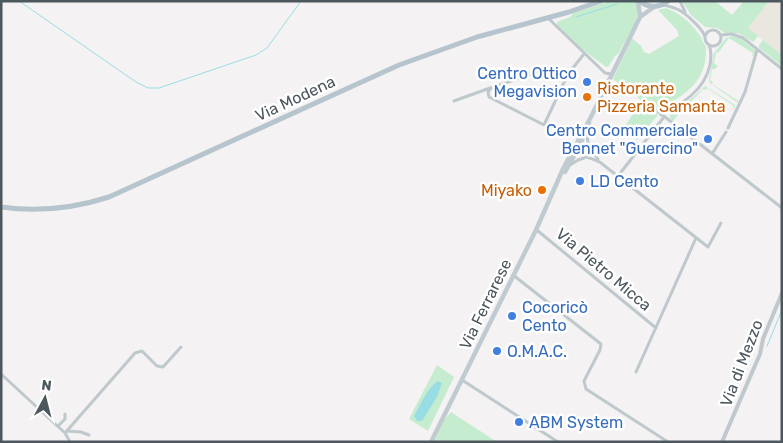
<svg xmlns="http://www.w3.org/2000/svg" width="783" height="443" viewBox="0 0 783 443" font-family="Rubik,sans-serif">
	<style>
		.commercial { fill: #eae6e0 }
		.green { fill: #c6ecd0 }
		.water { fill: #98dde4 }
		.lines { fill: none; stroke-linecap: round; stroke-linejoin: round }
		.stream { stroke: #98dde4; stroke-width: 1 }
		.minor { stroke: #bfc8cd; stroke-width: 3 }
		.tertiary { stroke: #bfc8cd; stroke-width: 4 }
		.secondary { stroke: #c0cad1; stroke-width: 4.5 }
		.primary { stroke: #b5c4cd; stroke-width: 5 }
		.shop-dot { fill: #3f7fe0; stroke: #fff; stroke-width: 2 }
		.food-dot { fill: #e8710a; stroke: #fff; stroke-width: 2 }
		.labels { text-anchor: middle; stroke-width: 5; stroke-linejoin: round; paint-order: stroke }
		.shop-label { font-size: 16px; fill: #366cbe; stroke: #fff; text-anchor: start }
		.food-label { font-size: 16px; fill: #c56008; stroke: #fff; text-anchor: start }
		.street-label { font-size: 16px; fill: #4c575e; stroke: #fff }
	</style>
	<rect width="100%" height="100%" fill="#f4f2f2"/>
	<!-- commercial -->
	<path class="commercial" d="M769 1H782V55L747 28Z"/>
	<!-- green -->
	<path class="green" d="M610 1H635C645 16 625 39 619 53L615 56 608 67H606L582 49 557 25V22L570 17 573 13Z
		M682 1H715L732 15 744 1H769L748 28 758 36 753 42 738 33H725L717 28 705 27 691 15Z
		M666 8C678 12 690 22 698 33 702 37 702 42 706 47 707 83 685 96 655 110L658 115 637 140 623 130 641 100 613 79 632 38 641 46 644 52 649 54 679 36 677 30 658 10Z
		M732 36 741 39 756 51 754 55 752 56 753 53 729 38 719 52 716 53 714 63 718 66 715 69H712L710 80 713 82 712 84 737 100 738 99V103L714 86 710 83 709 79 714 53 726 38Z
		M763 40 782 55V66L759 48V45Z
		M705 86 735 105V108H733L734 106 707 88 706 90 703 89 688 105 686 104 673 121 670 118 671 113 692 98Z
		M437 365 454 377 428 431 409 419Z
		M451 412 497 442H434L444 420Z"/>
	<!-- water -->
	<path class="water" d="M438 381 442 383 437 397 422 421H417L414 416C421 404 427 388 438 381Z"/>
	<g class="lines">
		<!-- stream -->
		<path class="stream" d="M19 1 136 82 148 88H159L256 55 267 48 301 1
			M576 17 617 4
			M767 346 782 310"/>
		<!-- minor -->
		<path class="minor" d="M680 1 685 12
			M662 5C676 7 683 11 693 21 698 26 703 30 705 37
			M548 18 605 73 611 74
			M705 38a8 8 0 1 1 16 0a8 8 0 1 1-16 0Z
			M721 35 732 34 743 38 782 69
			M568 74 552 67 491 88 488 92 489 97 544 125 568 74 584 54
			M454 101 490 88
			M656 110 782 208
			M661 115C683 103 704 91 710 65 711 58 712 52 709 45
			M728 128 745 92 757 50
			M587 131 588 145 598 159
			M578 145 590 148
			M577 151C584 159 593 157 601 163L708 247 721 223
			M712 154 726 132
			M570 165 578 160 584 158
			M618 176 664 117
			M538 231 656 328
			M513 275 601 344 600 350 584 381 586 389 668 442
			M636 372 696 238
			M1 374 65 433 70 442
			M462 380 558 442
			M58 426 65 419V414
			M67 431 81 432 89 435
			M65 433 135 353 142 351 157 366 163 367 181 347"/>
		<!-- tertiary -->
		<path class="tertiary" d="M722 442 760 354 763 339 782 293"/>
		<!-- secondary -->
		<path class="secondary" d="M638 1 640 17
			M592 115 640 17 654 7
			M565 172 580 145 589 123
			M431 442 536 230 563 169 593 113"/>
		<!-- primary -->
		<path class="primary" d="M639 1C649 8 659 8 668 1
			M1 207C37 212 75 208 109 197L399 65 477 37 569 12 601 1"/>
	</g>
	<!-- markers -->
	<g class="shop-dot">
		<circle cx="587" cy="82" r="5"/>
		<circle cx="708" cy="139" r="5"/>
		<circle cx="580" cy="181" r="5"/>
		<circle cx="512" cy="316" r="5"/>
		<circle cx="497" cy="351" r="5"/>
		<circle cx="519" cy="422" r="5"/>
	</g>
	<g class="food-dot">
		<circle cx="587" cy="97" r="5"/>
		<circle cx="542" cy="190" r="5"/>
	</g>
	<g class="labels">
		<!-- shop labels -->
		<g class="shop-label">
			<text x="577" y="79" text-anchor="end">Centro Ottico<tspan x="577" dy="18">Megavision</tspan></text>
			<text x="698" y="136" text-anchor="end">Centro Commerciale<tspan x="698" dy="18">Bennet "Guercino"</tspan></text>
			<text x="590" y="187">LD Cento</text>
			<text x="522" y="313">Cocoricò<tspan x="522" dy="18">Cento</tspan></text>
			<text x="507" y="357">O.M.A.C.</text>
			<text x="529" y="428">ABM System</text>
		</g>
		<!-- food labels -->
		<g class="food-label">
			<text x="597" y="94">Ristorante<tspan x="597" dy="18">Pizzeria Samanta</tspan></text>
			<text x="532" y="196" text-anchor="end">Miyako</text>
		</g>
		<!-- street labels -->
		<g class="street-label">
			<text transform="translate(295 98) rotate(-25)" y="6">Via Modena</text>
			<text transform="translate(604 269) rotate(40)" y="6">Via Pietro Micca</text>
			<text transform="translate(485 304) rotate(-64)" y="6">Via Ferrarese</text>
			<text transform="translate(741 363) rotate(-69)" y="6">Via di Mezzo</text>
		</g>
	</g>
	<!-- border -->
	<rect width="783" height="443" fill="none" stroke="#4c575e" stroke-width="5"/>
	<!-- north arrow -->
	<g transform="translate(45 398) rotate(7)" stroke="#ffffff" stroke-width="4" paint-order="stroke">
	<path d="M0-4L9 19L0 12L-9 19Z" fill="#4c575e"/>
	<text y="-8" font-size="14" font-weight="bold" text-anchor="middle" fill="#4c575e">N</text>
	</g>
</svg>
